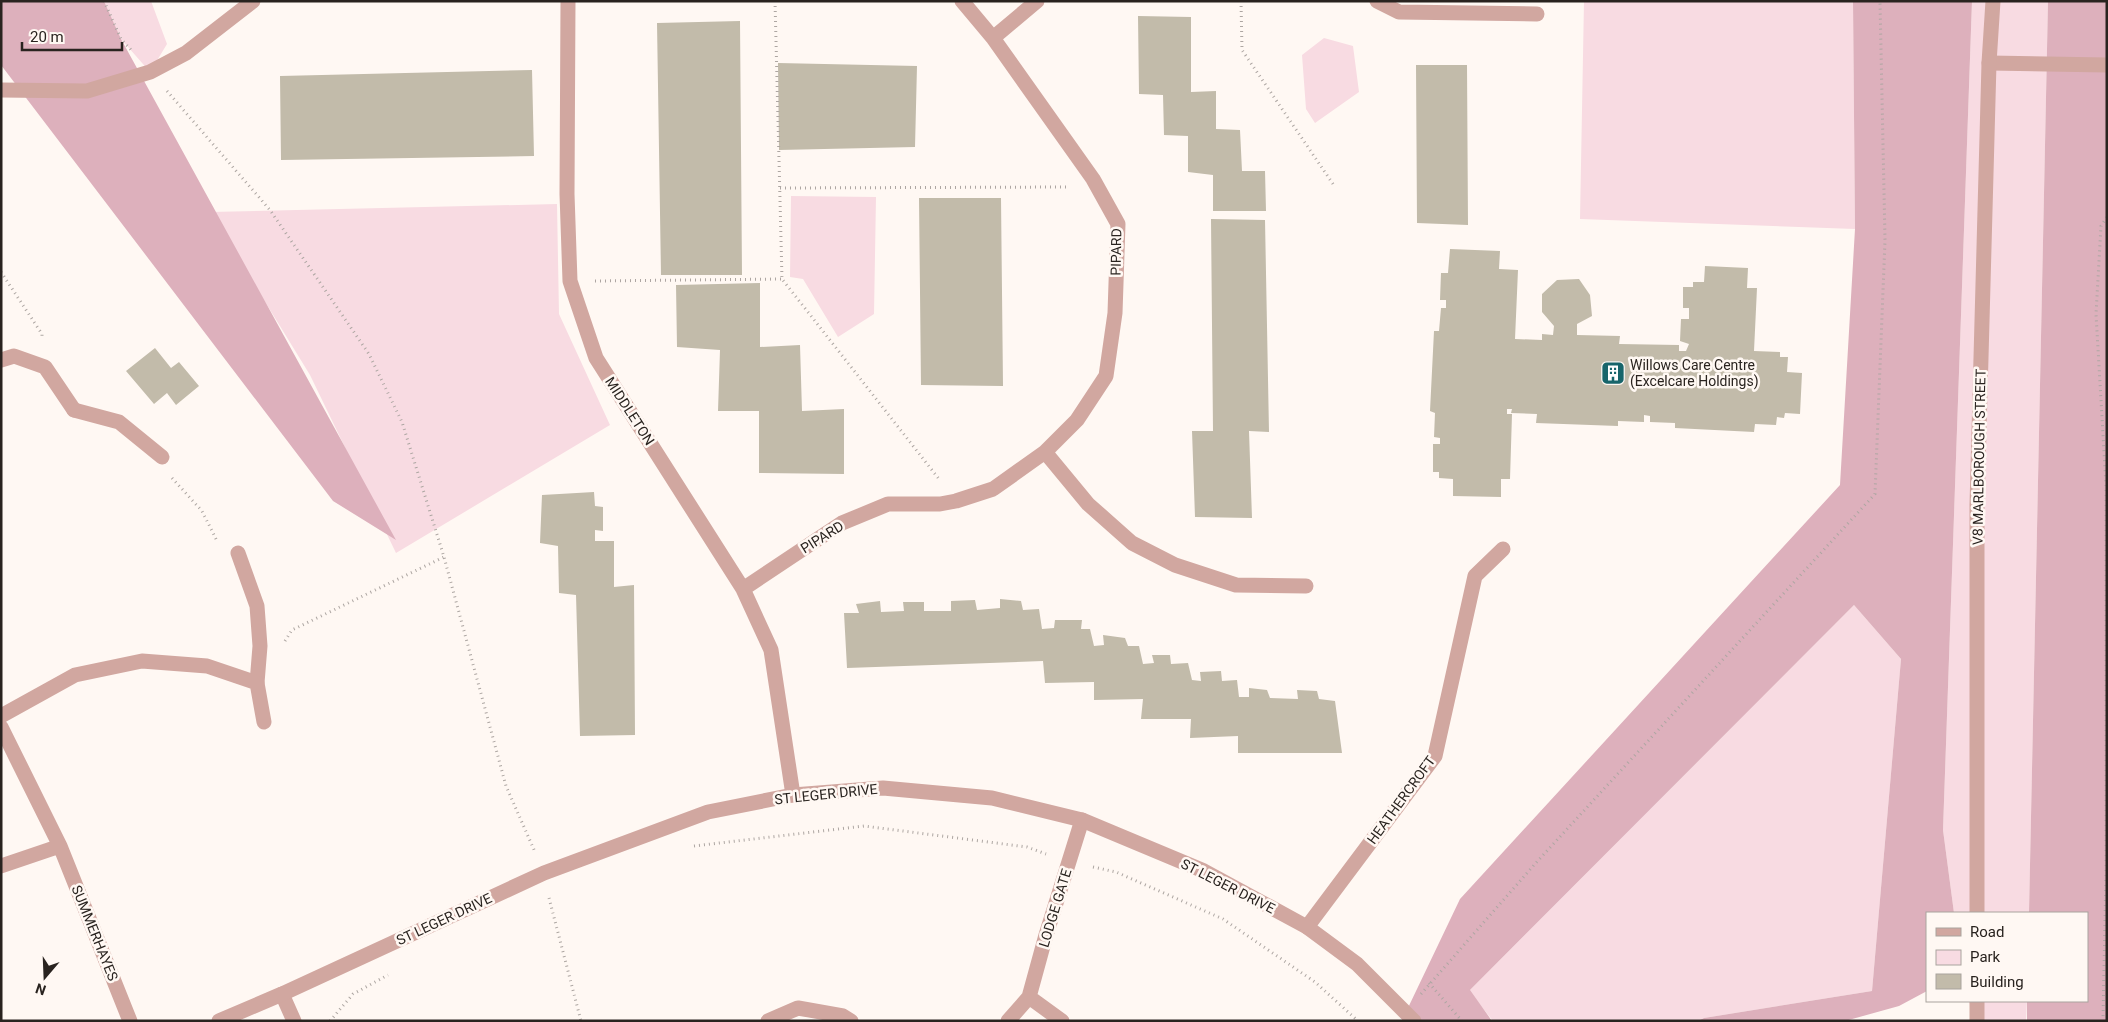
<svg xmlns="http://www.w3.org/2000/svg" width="2108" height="1022" viewBox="0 0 2108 1022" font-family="Roboto,sans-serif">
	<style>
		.green { fill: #f8dbe2 }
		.forest { fill: #ddb0bc }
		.building { fill: #c2bbaa }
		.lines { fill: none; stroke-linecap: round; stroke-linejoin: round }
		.path { stroke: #ada6a2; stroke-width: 3; stroke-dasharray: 1 4; stroke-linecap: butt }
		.service { stroke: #d1a7a0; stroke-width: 15 }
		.minor { stroke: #d1a7a0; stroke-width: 15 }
		.tertiary { stroke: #d1a7a0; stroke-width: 15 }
		.labels { text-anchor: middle; stroke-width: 5; stroke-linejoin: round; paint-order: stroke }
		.street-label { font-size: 14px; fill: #29231f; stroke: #fff8f3 }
		.poi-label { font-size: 14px; fill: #29231f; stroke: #fff8f3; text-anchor: start }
	</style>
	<rect width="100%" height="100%" fill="#fff8f3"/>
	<!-- green -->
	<path class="green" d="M104 1H151L167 44 150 72 121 39Z
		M1584 1H1853L1855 229 1580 219Z
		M1972 1H2048L2029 913H1954L1943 830Z
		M1324 38 1353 46 1359 92 1315 123 1306 109 1302 55Z
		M791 196 876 197 874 314 838 337 803 279 790 277Z
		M557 204 559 314 610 425 396 553 310 375 210 212Z
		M1854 605 1901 659 1872 991 1704 1018 1698 1021H1493L1469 991Z
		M1969 1001H2027L2026 1021H1974Z"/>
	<!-- forest -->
	<path class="forest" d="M1 1H104L121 39 396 540 333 501 1 65Z
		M1853 1H1972L1943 830 1954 913H1927V991L1899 1006 1845 1021H1698L1704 1018 1872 991 1901 659 1854 605 1470 990 1492 1021H1414L1406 1012 1460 899 1840 485 1855 229Z
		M2048 1H2107V1021H2027V1001H2087V913H2029Z"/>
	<!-- building -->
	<path class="building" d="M1138 16 1191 17V92L1216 91V129L1240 130 1242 171H1265L1266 211H1213V175L1188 172V136L1164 135 1163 95 1139 94Z
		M740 21 742 275H661L657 23Z
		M778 63 917 66 915 147 779 150Z
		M1416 65H1467L1468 225 1417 223Z
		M532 70 534 156 281 160 280 76Z
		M919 198H1001L1003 386 921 385Z
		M1211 219 1265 220 1269 432 1249 431 1252 518 1195 517 1192 431H1213Z
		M1450 249 1500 251 1499 269 1518 270 1515 339 1542 340V334L1553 335 1554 326 1542 312V294L1557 280 1579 279 1590 295 1592 316 1577 324V335L1620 336 1619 344 1679 345V351H1686L1689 344 1680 341 1681 319H1689V308H1683V287H1693V282H1704L1705 266 1748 268 1747 288H1757L1754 351 1780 352V357H1788L1787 372 1802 373 1800 414 1785 413 1784 418 1777 417 1776 425 1755 424 1754 432 1675 428V423L1650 422V416L1644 415V422L1618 421V426L1536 423 1537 414 1511 413 1512 409H1507V414H1512L1510 479H1501V497L1453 496V479L1439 478V472H1433V444H1440V438L1434 437 1435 413 1430 411 1434 331H1439L1441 308H1446V300H1440L1441 273H1448Z
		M760 283V347L800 345 802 411 844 409V474L759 473V411H718L720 350 677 347 676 285Z
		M155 348 171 368 179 362 199 386 176 405 167 393 154 404 126 371Z
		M594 492 595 506 603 507V531L595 530V541H614V587L634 585 635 735 580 736 576 595 559 593 558 546 540 543 542 495Z
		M1000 599 1021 601 1023 610 1039 609 1042 629 1054 628 1055 620H1082L1081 629H1090L1094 646 1104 645 1103 635 1125 638 1128 646H1139L1143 664 1154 663 1152 655H1170L1171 664 1188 663 1192 680 1201 681 1200 672 1221 671 1222 681 1237 680 1239 697H1249V688L1267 690 1270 698 1298 699 1297 690 1317 691 1319 699 1335 701 1342 753H1238V736L1190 738 1191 719H1141L1143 699 1094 700V682L1045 683 1043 661 847 668 844 613H859L856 604 880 601 881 612 904 611 903 602H924V611H951V601L975 600 977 610 1000 608Z"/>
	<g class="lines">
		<!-- path -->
		<path class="path" d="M104 1 121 39 133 52
			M775 1 782 279 939 479
			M1241 1 1242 50 1333 184
			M167 91 270 210 369 354 402 422 444 557 506 786 535 852
			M780 188 1069 187
			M1 272 42 334V339
			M595 281 782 279
			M172 478 202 511 217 541
			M285 641 292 630 444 557
			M694 846 864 826 1027 847 1046 854
			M1093 867 1116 872 1223 919 1315 982 1358 1021
			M549 898 581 1021
			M1429 983 1462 1021
			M1421 994 1534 865 1875 494 1885 240 1880 1
			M330 1021 353 994 388 975
			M2103 1021 2106 871V486L2096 314 2101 226 2107 217"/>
		<!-- service -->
		<path class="service" d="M1989 63 2107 65
			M74 410 119 422 162 457
			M238 553 257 606 260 646 257 683"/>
		<!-- minor -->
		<path class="minor" d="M568 1 567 194 570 281 596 358 743 589 771 650 793 795
			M962 1 993 38 1037 1
			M1377 1 1399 12 1537 14
			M1 90 87 91 150 72 186 53 253 1
			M1 360 14 356 45 367 74 410
			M1045 452 1088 504 1132 543 1175 565 1236 585 1306 586
			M743 589 842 523 888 504H940L956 501 993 489 1045 452 1077 420 1106 376 1115 313 1118 224 1093 179 993 38
			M1 716 75 675 142 661 207 666 257 683 264 722
			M1 727 60 846 130 1021
			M1 866 60 846
			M1307 927 1435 756 1475 576 1503 549
			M282 994 294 1021
			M1029 997 1062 1021
			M768 1021 798 1008 843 1016 851 1021
			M1008 1021 1029 997 1046 935 1082 820"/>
		<!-- tertiary -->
		<path class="tertiary" d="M1977 913V505L1989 63 1993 1
			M1977 1001V1021
			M219 1021 282 994 544 873 708 812 793 795 883 788 992 798 1082 820 1204 871 1307 927 1357 964 1414 1021"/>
	</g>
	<!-- icons -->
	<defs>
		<g id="building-square" transform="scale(1.25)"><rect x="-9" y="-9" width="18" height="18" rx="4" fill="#17656b" stroke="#fff8f3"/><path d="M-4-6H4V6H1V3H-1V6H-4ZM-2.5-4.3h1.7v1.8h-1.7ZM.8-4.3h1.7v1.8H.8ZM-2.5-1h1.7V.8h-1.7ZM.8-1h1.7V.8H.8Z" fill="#fff"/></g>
	</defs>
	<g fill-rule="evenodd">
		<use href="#building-square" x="1613" y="373"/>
	</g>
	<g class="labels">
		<!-- street labels -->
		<g class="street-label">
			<text transform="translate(1116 252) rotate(-89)" y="5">PIPARD</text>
			<text transform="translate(630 411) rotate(57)" y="5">MIDDLETON</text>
			<text transform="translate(1979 457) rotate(-89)" y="5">V8 MARLBOROUGH STREET</text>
			<text transform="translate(822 537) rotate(-32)" y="5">PIPARD</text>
			<text transform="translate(826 794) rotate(-6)" y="5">ST LEGER DRIVE</text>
			<text transform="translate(1401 800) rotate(-54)" y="5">HEATHERCROFT</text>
			<text transform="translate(1228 886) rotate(27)" y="5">ST LEGER DRIVE</text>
			<text transform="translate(1055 908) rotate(-73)" y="5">LODGE GATE</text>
			<text transform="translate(444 919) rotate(-25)" y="5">ST LEGER DRIVE</text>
			<text transform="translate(95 933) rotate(68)" y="5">SUMMERHAYES</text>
		</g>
		<!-- poi labels -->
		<g class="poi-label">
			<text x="1630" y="370">Willows Care Centre<tspan x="1630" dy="16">(Excelcare Holdings)</tspan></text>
		</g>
	</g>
	<!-- border -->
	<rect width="2108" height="1022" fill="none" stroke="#29231f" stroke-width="5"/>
	<!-- legend -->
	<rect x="1926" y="912" width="162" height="90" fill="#fff8f3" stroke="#a9a39e"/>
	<rect x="1936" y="928" width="25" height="8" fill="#d1a7a0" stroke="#a9a39e"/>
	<text x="1970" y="937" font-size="15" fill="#29231f">Road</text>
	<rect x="1936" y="950" width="25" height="15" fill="#f8dbe2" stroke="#a9a39e"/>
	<text x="1970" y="962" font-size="15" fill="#29231f">Park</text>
	<rect x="1936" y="974" width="25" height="15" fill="#c2bbaa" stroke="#a9a39e"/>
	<text x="1970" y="987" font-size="15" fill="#29231f">Building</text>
	<!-- north arrow -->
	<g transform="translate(45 977) rotate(199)" stroke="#fff8f3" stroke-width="4" paint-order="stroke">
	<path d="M0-4L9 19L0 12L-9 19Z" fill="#29231f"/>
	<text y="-8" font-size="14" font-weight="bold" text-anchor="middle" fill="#29231f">N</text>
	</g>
	<!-- scale -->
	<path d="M22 42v8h100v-8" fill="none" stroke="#29231f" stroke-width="2.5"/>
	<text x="30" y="42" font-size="15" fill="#29231f" stroke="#fff8f3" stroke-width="4" paint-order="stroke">20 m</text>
</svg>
